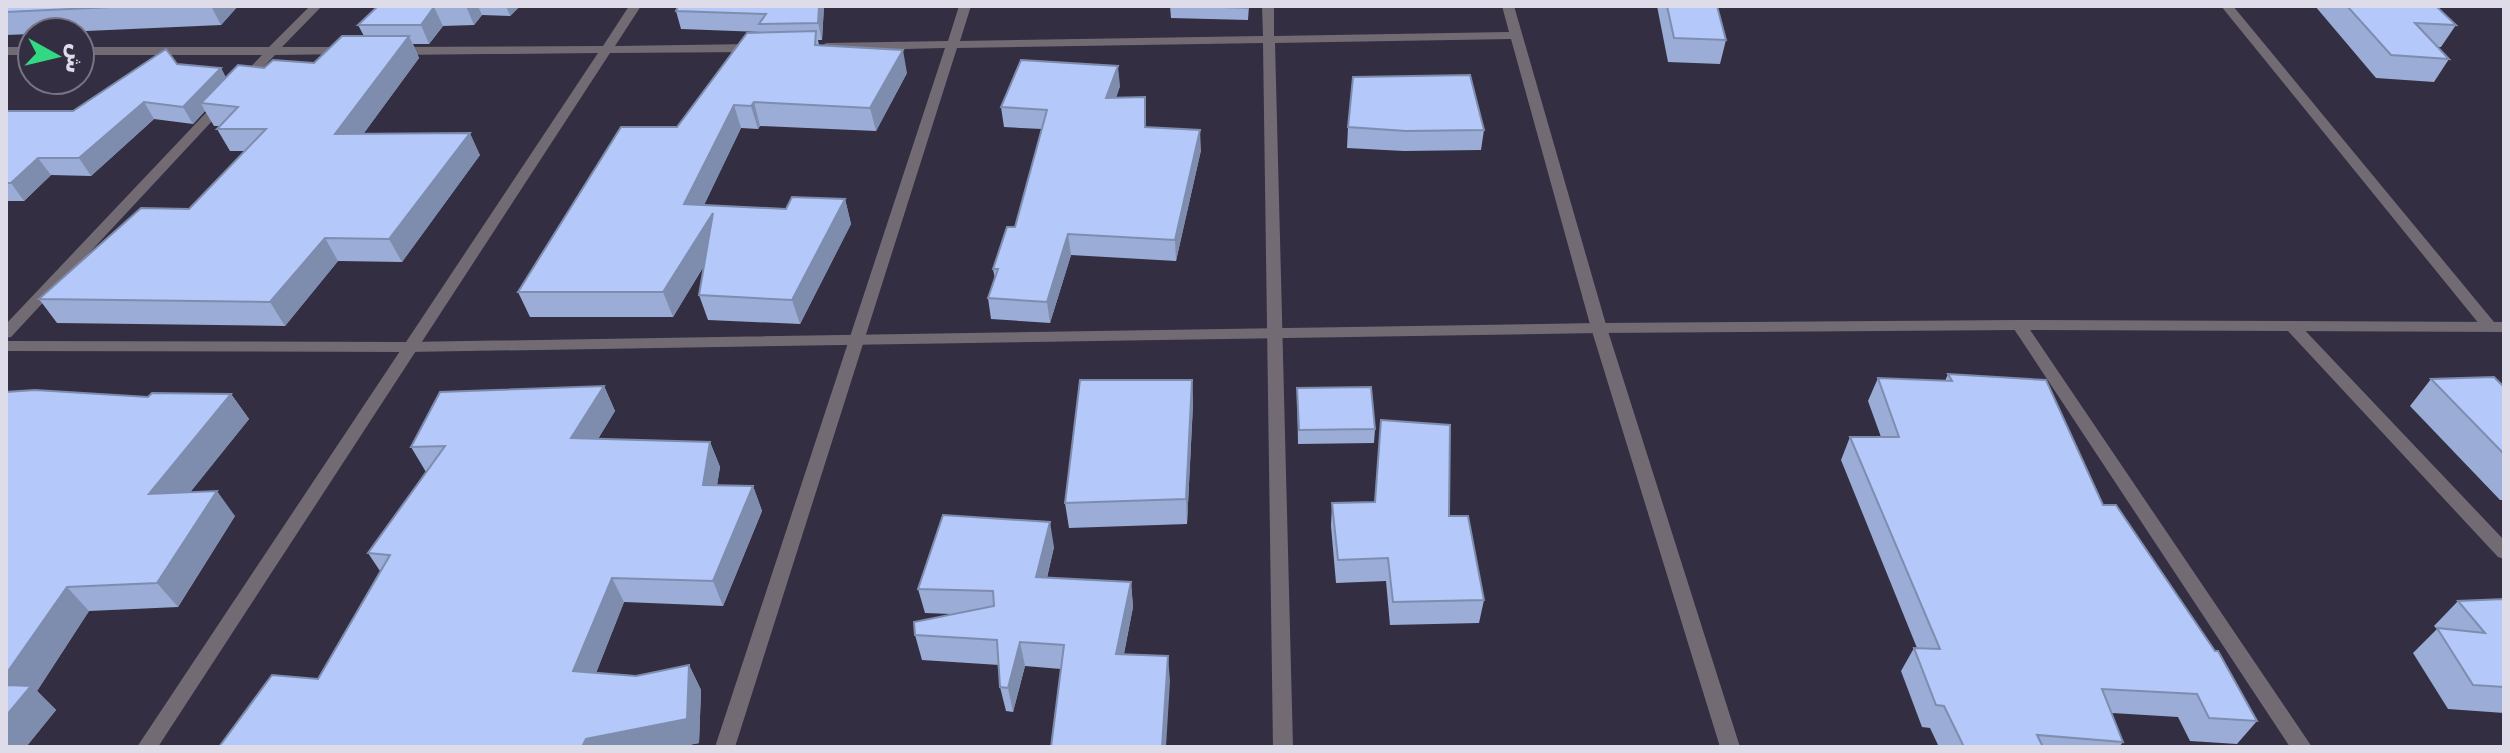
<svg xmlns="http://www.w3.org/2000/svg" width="2510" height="753" viewBox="0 0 2510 753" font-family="'DejaVu Sans',Cairo,sans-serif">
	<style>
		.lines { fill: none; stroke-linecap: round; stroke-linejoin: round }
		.minor { fill: #736b74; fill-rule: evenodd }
		.tertiary { fill: #736b74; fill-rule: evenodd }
		.wall { fill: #9bacd6 }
		.shaded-wall { fill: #7e8cae }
		.building { fill: #b4c8f9; stroke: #7e8cae; stroke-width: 2 }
	</style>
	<rect width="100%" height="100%" fill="#332e42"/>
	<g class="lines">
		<!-- minor -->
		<path class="minor" d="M310 6H322L282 47H347L351 48V54L275 55 246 85 242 86 236 82 262 55H80V47H269Z
			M629 6H641L615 46 754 44 760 48 754 52 610 53 158 747H137L598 53 394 55 388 51 394 47 603 46Z
			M959 6H971L960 41 1263 36 1262 6H1274V36L1509 32 1502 6H1514L1607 328 1740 747H1720L1591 328 1511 39 1275 43 1293 747H1273L1263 43 957 48 735 747H715L945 48 826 51 820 47 826 43 948 41Z
			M2221 6H2233L2494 322 2497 326 2494 330H2484Z
			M6 47H32V55H6Z
			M223 98 229 102 227 105 11 337 6 338V324L219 99Z
			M2019 320 2024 321 2312 747H2290L2014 329 2011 325Z
			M2292 321 2297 322 2504 540V559L2498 557 2287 330 2284 326Z"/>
		<!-- tertiary -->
		<path class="tertiary" d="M2019 320 2504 322V332L2019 330 1599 333 408 352 6 351V341L408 342 1599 323Z"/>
	</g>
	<!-- wall -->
	<path class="wall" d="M6 6H238L221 25 64 32H32V34L6 35Z
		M378 6H520L510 16 482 15 474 25 443 26 429 44H413L419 58 364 133 480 155 402 262 338 261 285 326 57 323 39 299 189 209 244 151H230L217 129 219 126H214L205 111 193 124 154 119 91 176 51 175 24 201H6V111H73L177 64 221 68 226 78 264 68 314 63 364 36 358 25Z
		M678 6H824L822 40H818L819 45 907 73 876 131 760 126 758 129 741 128 704 205 786 209 845 199 851 224 800 324 708 320 699 295 704 266 673 317H530L518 292 677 127 761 32 681 29 676 11Z
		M1170 6H1249L1248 20 1171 18Z
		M1657 6H1717L1726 40 1720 64 1668 62Z
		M2315 6H2436L2456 25 2441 47H2438L2449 59 2434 82 2376 78Z
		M1120 86 1116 98 1146 127 1201 150 1176 261 1071 255 1050 323 991 319 988 298 995 279 993 269 1015 227 1042 129 1004 127 1001 107Z
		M1348 127 1484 130 1481 150 1404 151 1347 148Z
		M1948 374 2103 505 2257 721 2237 744 2190 741 2178 717 2112 713 2123 742 2119 747H1939L1930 728 1922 727 1901 671 1914 648H1917L1841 460 1850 437H1881L1868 401 1878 378 1945 381Z
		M2431 379 2504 387V500H2500L2410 406Z
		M1192 380 1193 404 1187 524 1069 528 1065 503Z
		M604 386 615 411 598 439 710 442 720 467 717 485 753 486 762 511 723 606 624 602 596 673 636 676 689 665 701 690 699 743 679 747H219L318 679 380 571 368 553 426 472 411 447Z
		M1297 388 1375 429 1374 443 1298 444Z
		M6 392 148 397 231 394 249 419 190 492 235 516 178 607 89 611 37 691 56 710 26 747H6Z
		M1332 503 1449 516 1484 600 1479 623 1390 625 1386 581 1336 583 1331 526Z
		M1054 547 1047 578 1131 582 1133 607 1124 654 1170 681 1061 669 1025 666 1013 712 1006 711 1000 687 999 665 922 660 915 635 951 614 925 613 918 589Z
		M2504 599V713L2448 709 2413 653 2437 629 2434 626 2458 601Z"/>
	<!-- shaded-wall -->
	<path class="shaded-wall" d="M211 6H238L221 25Z
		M466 6H478L482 15 474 25Z
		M506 6H520L510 16Z
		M819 6H824L822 40 818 23Z
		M434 7 443 26 429 44 421 25Z
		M409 36 419 58 347 156 335 134Z
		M903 50 907 73 876 131 870 108Z
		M1118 66 1120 86 1108 118 1106 98Z
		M221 68 230 85 201 103 205 111 193 124 183 107Z
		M144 102 154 119 91 176 79 158Z
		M754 102 760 126 758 129 751 106Z
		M734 105 741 128 693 228 684 204Z
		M1200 130 1201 150 1176 261 1175 240Z
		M470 133 480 155 402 262 389 239Z
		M38 158 51 175 24 201 11 183Z
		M845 199 851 224 800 324 792 300Z
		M713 213 721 237 673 317 663 292Z
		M1068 234 1071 255 1050 323 1047 302Z
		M325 238 338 261 285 326 270 302Z
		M1192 380 1193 404 1187 524 1186 499Z
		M604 386 615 411 583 463 571 438Z
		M231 394 249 419 169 519 149 494Z
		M710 442 720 467 713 510 703 485Z
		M753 486 762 511 723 606 713 581Z
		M217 491 235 516 178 607 157 583Z
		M1050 522 1054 547 1041 602 1036 577Z
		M612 578 624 602 587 696 573 671Z
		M1131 582 1133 607 1119 678 1116 654Z
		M67 587 89 611 37 691 56 710 26 747H6V674Z
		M1020 642 1025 666 1013 712 1008 688Z
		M1168 656 1170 681 1166 747H1162Z
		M689 665 701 690 699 743 679 747H582L586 739Z"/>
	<!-- building -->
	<path class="building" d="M6 6H133L6 12Z
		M378 6H466L434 7 421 25H358Z
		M678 6H819L818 23 759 24 766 14 676 11Z
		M1196 6H1249L1248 8Z
		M1667 6H1717L1726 40 1674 38Z
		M2347 6H2436L2456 25 2415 23 2449 59 2391 55Z
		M816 31 815 45 903 50 870 108 754 102 751 106 734 105 684 204 786 209 792 197 845 199 792 300 699 295 713 213 663 292H518L621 127H677L747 33Z
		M342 36H409L335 134 470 133 389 239 325 238 270 302 39 299 141 208 189 209 266 129H217L238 107 201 103 238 65 264 68 273 60 314 63Z
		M166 49 177 64 221 68 183 107 144 102 79 158H38L11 183H6V111H73Z
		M1021 60 1118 66 1106 98 1145 97V127L1200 130 1175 240 1068 234 1047 302 988 298 998 269H993L1007 227H1015L1047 110 1001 107Z
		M1470 75 1484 130 1406 131 1348 127 1353 77Z
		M1948 374 2046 380 2103 505H2116L2215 651H2218L2257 721 2209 718 2197 694 2102 689 2123 742 2037 735 2043 747H1964L1944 706 1936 705 1914 648 1940 649 1850 437H1899L1878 378 1952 381Z
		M2494 377 2504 387V454L2431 379Z
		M1080 380H1192L1186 499 1065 503Z
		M604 386 571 438 710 442 703 485 753 486 713 581 612 578 573 671 636 676 689 665 687 719 586 739 582 747H219L272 675 318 679 390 555 368 553 445 446 411 447 440 392Z
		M1371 387 1375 429 1299 430 1297 388Z
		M35 390 148 397 152 393 231 394 149 494 217 491 157 583 67 587 6 674V392Z
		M1381 420 1450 425 1449 516H1468L1484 600 1393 602 1388 558 1338 560 1332 503 1375 502Z
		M943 515 1050 522 1036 577 1131 582 1116 654 1168 656 1162 747H1051L1064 645 1020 642 1008 688 1000 687 997 640 915 635 914 622 994 606 993 591 918 589Z
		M2504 599V687L2473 685 2437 628 2485 633 2458 601Z
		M6 685 31 686 6 716Z"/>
	<!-- border -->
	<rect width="2510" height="753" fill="none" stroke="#dfdcea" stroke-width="16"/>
	<!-- north arrow -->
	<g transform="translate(56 56) rotate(98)"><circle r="38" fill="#332e42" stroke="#787485" stroke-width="2"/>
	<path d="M0-6L14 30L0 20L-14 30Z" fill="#32d882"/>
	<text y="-12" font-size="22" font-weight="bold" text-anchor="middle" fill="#dfdcea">ش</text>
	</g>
</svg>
